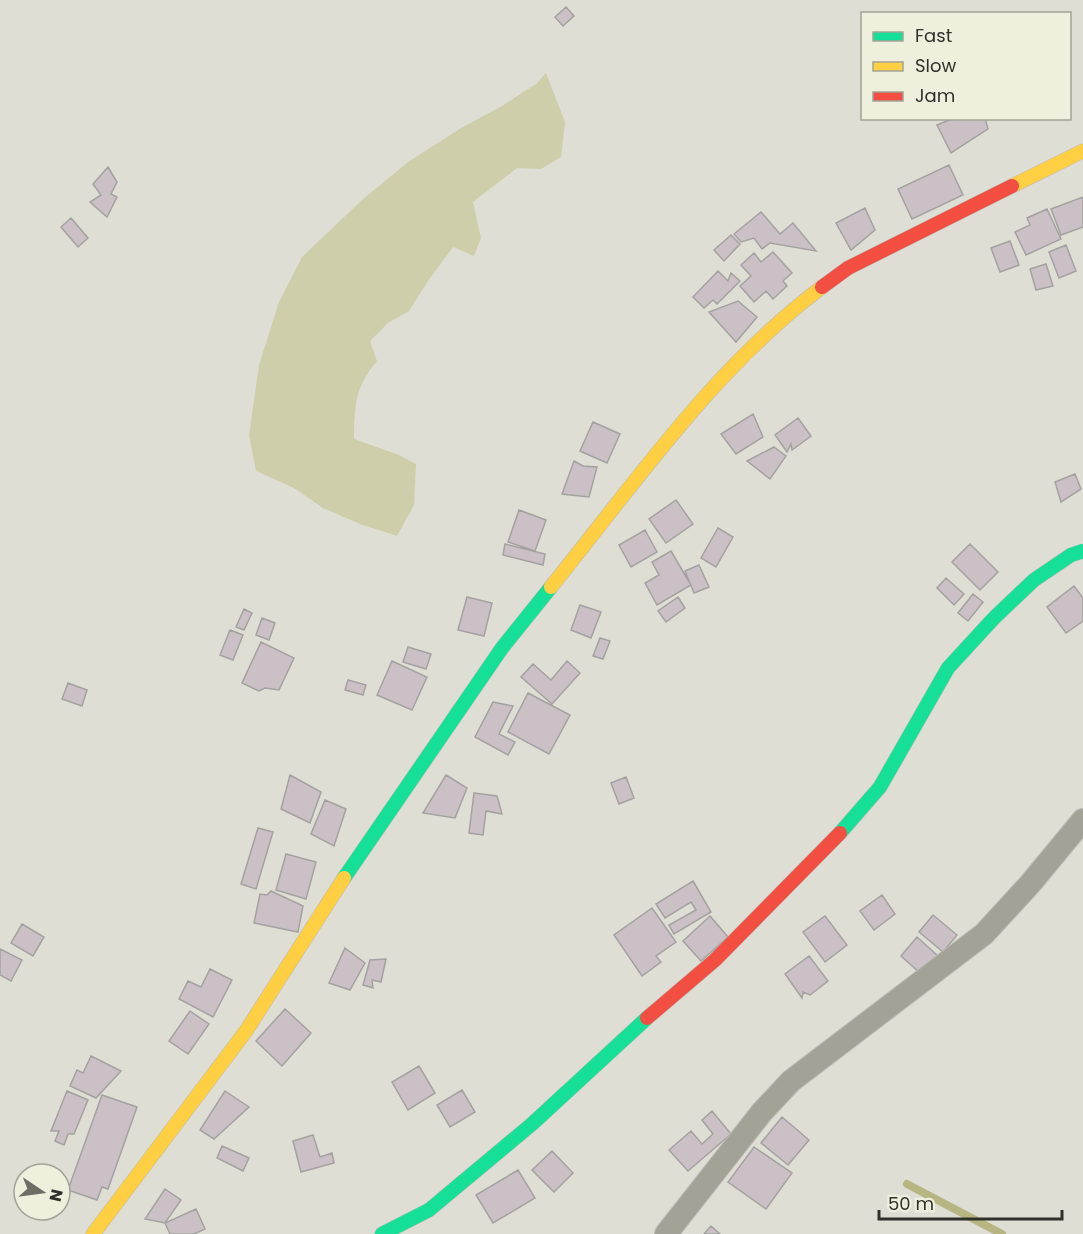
<svg xmlns="http://www.w3.org/2000/svg" width="1083" height="1234" viewBox="0 0 1083 1234" font-family="Poppins,sans-serif">
	<style>
		.green { fill: #cfceaa }
		.lines { fill: none; stroke-linecap: round; stroke-linejoin: round }
		.stream { stroke: #b7b683; stroke-width: 8 }
		.building { fill: #cac0c6; stroke: #a4a2a0; stroke-width: 1.5 }
		.street-casing { stroke: #babab4; stroke-width: 24 }
		.fast-casing { stroke: #babab4; stroke-width: 15 }
		.slow-casing { stroke: #babab4; stroke-width: 15 }
		.jam-casing { stroke: #babab4; stroke-width: 15 }
		.street { stroke: #a2a297; stroke-width: 22 }
		.fast { stroke: #16e098; stroke-width: 14 }
		.slow { stroke: #ffcf43; stroke-width: 14 }
		.jam { stroke: #f24e42; stroke-width: 14 }
	</style>
	<rect width="100%" height="100%" fill="#deded5"/>
	<!-- green -->
	<path class="green" d="M546 73 565 122 561 157 541 169 517 168 473 202 481 238 474 256 453 247 428 281 409 311 388 323 370 341 377 361C354 388 355 406 354 439L399 455 416 464 414 505 397 536 360 524 323 508 294 488 256 471 249 435 259 365 279 302 302 257 362 200 408 162 461 128 502 106 536 84Z"/>
	<g class="lines">
		<!-- stream -->
		<path class="stream" d="M907 1184 1002 1234"/>
	</g>
	<!-- building -->
	<path class="building" d="M566 7 574 16 563 26 555 17Z
		M954 118H985L988 129 951 153 937 125Z
		M949 165 963 195 912 219 898 189Z
		M108 167 117 182 111 194 117 197 107 217 90 202 101 195 93 184Z
		M1083 197V227L1061 235 1051 209Z
		M865 208 875 230 851 250 836 223Z
		M1047 209 1061 239 1026 255 1015 232 1030 225 1027 218Z
		M761 212 780 234 793 223 816 251 770 243 762 249 754 238 741 242 734 234Z
		M71 218 88 238 78 247 61 227Z
		M731 235 740 244 724 261 714 250Z
		M1010 241 1019 265 1000 272 991 248Z
		M1066 245 1076 271 1059 278 1049 252Z
		M773 252 792 273 783 281 787 286 773 299 766 291 754 302 740 286 751 276 741 265 754 253 761 262Z
		M1046 264 1053 286 1036 290 1030 269Z
		M718 271 728 281 731 273 740 281 717 304 713 300 704 308 693 297Z
		M738 301 757 317 736 342 709 312Z
		M753 414 763 437 736 454 721 434Z
		M798 418 811 436 792 450 791 444 787 452 775 435Z
		M593 422 620 434 607 463 580 451Z
		M774 447 786 456 770 479 747 461Z
		M574 461 583 466 597 467 589 497 562 494Z
		M1075 474 1081 489 1061 502 1055 482Z
		M676 500 693 524 666 543 649 519Z
		M519 510 546 520 535 551 508 542Z
		M718 528 733 537 716 567 701 558Z
		M645 530 657 552 631 567 619 545Z
		M505 544 545 554 543 565 503 555Z
		M970 544 998 572 980 590 952 562Z
		M671 551 691 585 657 605 645 583 659 575 652 562Z
		M699 565 709 587 694 593 685 571Z
		M946 578 964 594 954 605 937 588Z
		M1074 586 1083 598V621L1066 633 1047 607Z
		M973 594 983 602 968 621 958 613Z
		M467 597 492 603 484 636 458 630Z
		M678 597 685 608 666 622 658 611Z
		M580 605 601 612 591 638 571 630Z
		M244 609 252 613 244 630 236 627Z
		M262 618 275 623 269 640 256 635Z
		M230 630 243 635 233 660 220 655Z
		M600 638 610 641 603 659 593 656Z
		M261 642 294 658 279 690 265 688 259 691 242 683Z
		M408 647 431 654 426 669 403 662Z
		M392 661 427 677 412 710 377 695Z
		M567 661 580 673 552 704 521 677 533 664 551 680Z
		M348 680 366 685 363 695 345 690Z
		M68 683 87 690 82 706 62 699Z
		M528 693 570 715 549 754 508 732Z
		M493 702 513 706 499 734 515 742 508 755 475 737Z
		M290 775 321 792 310 823 281 809Z
		M446 775 467 788 455 818 423 813Z
		M626 777 634 798 619 804 611 783Z
		M474 793 497 796 502 814 486 811 483 835 469 833Z
		M325 800 346 809 334 846 311 834Z
		M258 828 273 832 256 889 241 884Z
		M286 854 316 862 306 899 276 890Z
		M693 881 711 912 674 934 669 925 696 910 691 902 665 918 656 904Z
		M271 891 303 906 298 932 254 923 260 894 267 895Z
		M882 895 895 914 874 930 860 911Z
		M652 908 676 942 656 956 661 962 642 976 614 935Z
		M933 915 957 935 943 952 919 932Z
		M710 916 728 937 701 961 683 941Z
		M825 916 847 945 825 962 803 932Z
		M22 924 44 937 33 956 11 943Z
		M917 937 938 956 922 975 901 956Z
		M345 948 365 963 350 990 329 983Z
		M0 949 22 960 11 981 0 975Z
		M809 956 828 981 810 995 803 992 802 998 785 974Z
		M386 959 381 982 372 980 373 988 363 985 370 960Z
		M210 969 232 980 213 1017 179 999 188 981 201 987Z
		M285 1009 311 1033 282 1066 256 1041Z
		M190 1011 209 1024 188 1054 169 1041Z
		M91 1056 121 1071 96 1098 70 1086 77 1070 83 1073Z
		M419 1066 435 1093 408 1110 392 1082Z
		M462 1090 475 1112 450 1127 437 1105Z
		M67 1091 88 1100 74 1134H68L64 1145 55 1141 59 1131H51Z
		M225 1091 249 1107 214 1139 200 1130Z
		M102 1095 137 1107 108 1189 102 1187 97 1200 68 1190Z
		M712 1111 731 1134 688 1171 669 1150 691 1131 702 1144 713 1134 702 1120Z
		M782 1117 809 1140 788 1165 761 1143Z
		M313 1135 320 1157 332 1153 334 1163 301 1172 293 1141Z
		M222 1146 249 1158 243 1171 217 1158Z
		M754 1147 792 1173 766 1209 728 1182Z
		M552 1151 573 1173 554 1192 532 1170Z
		M518 1170 535 1198 493 1223 476 1195Z
		M165 1189 181 1200 165 1223 145 1219Z
		M196 1209 205 1229 194 1234H170L165 1223Z
		M711 1226 720 1234H704Z"/>
	<g class="lines">
		<!-- street casing -->
		<g class="street-casing">
			<path id="street" d="M666 1234 762 1112 791 1081 984 934 1030 884 1083 820"/>
		</g>
		<!-- fast casing -->
		<g class="fast-casing">
			<path id="fast" d="M840 833 880 787 948 668 994 618 1034 580 1071 555 1083 551
				M344 878 502 648 551 587
				M382 1234 429 1210 532 1124 647 1018"/>
		</g>
		<!-- slow casing -->
		<g class="slow-casing">
			<path id="slow" d="M1012 186 1083 151
				M551 587C635 483 714 368 822 287
				M93 1234 246 1031 344 878"/>
		</g>
		<!-- jam casing -->
		<g class="jam-casing">
			<path id="jam" d="M822 287 848 268 1012 186
				M647 1018 715 960 840 833"/>
		</g>
		<!-- street -->
		<use href="#street" class="street"/>
		<!-- fast -->
		<use href="#fast" class="fast"/>
		<!-- slow -->
		<use href="#slow" class="slow"/>
		<!-- jam -->
		<use href="#jam" class="jam"/>
	</g>
	<!-- legend -->
	<rect x="861" y="12" width="210" height="108" fill="#efefde" stroke="#a3a396" stroke-width="1.5"/>
	<rect x="873" y="32" width="30" height="9" fill="#16e098" stroke="#a3a396" stroke-width="1.5"/>
	<text x="915" y="42" font-size="18" fill="#30302a">Fast</text>
	<rect x="873" y="62" width="30" height="9" fill="#ffcf43" stroke="#a3a396" stroke-width="1.5"/>
	<text x="915" y="72" font-size="18" fill="#30302a">Slow</text>
	<rect x="873" y="92" width="30" height="9" fill="#f24e42" stroke="#a3a396" stroke-width="1.5"/>
	<text x="915" y="102" font-size="18" fill="#30302a">Jam</text>
	<!-- north arrow -->
	<g transform="translate(42 1192) rotate(103)"><circle r="28" fill="#efefde" stroke="#a3a396" stroke-width="1.5"/>
	<path d="M0-4.5L10 22L0 15L-10 22Z" fill="#6d6d66"/>
	<text y="-9" font-size="16" font-weight="bold" text-anchor="middle" fill="#30302a">N</text>
	</g>
	<!-- scale -->
	<path d="M879 1210v9h183v-9" fill="none" stroke="#30302a" stroke-width="3"/>
	<text x="888" y="1210" font-size="18" fill="#30302a" stroke="#efefde" stroke-width="4.5" paint-order="stroke">50 m</text>
</svg>
